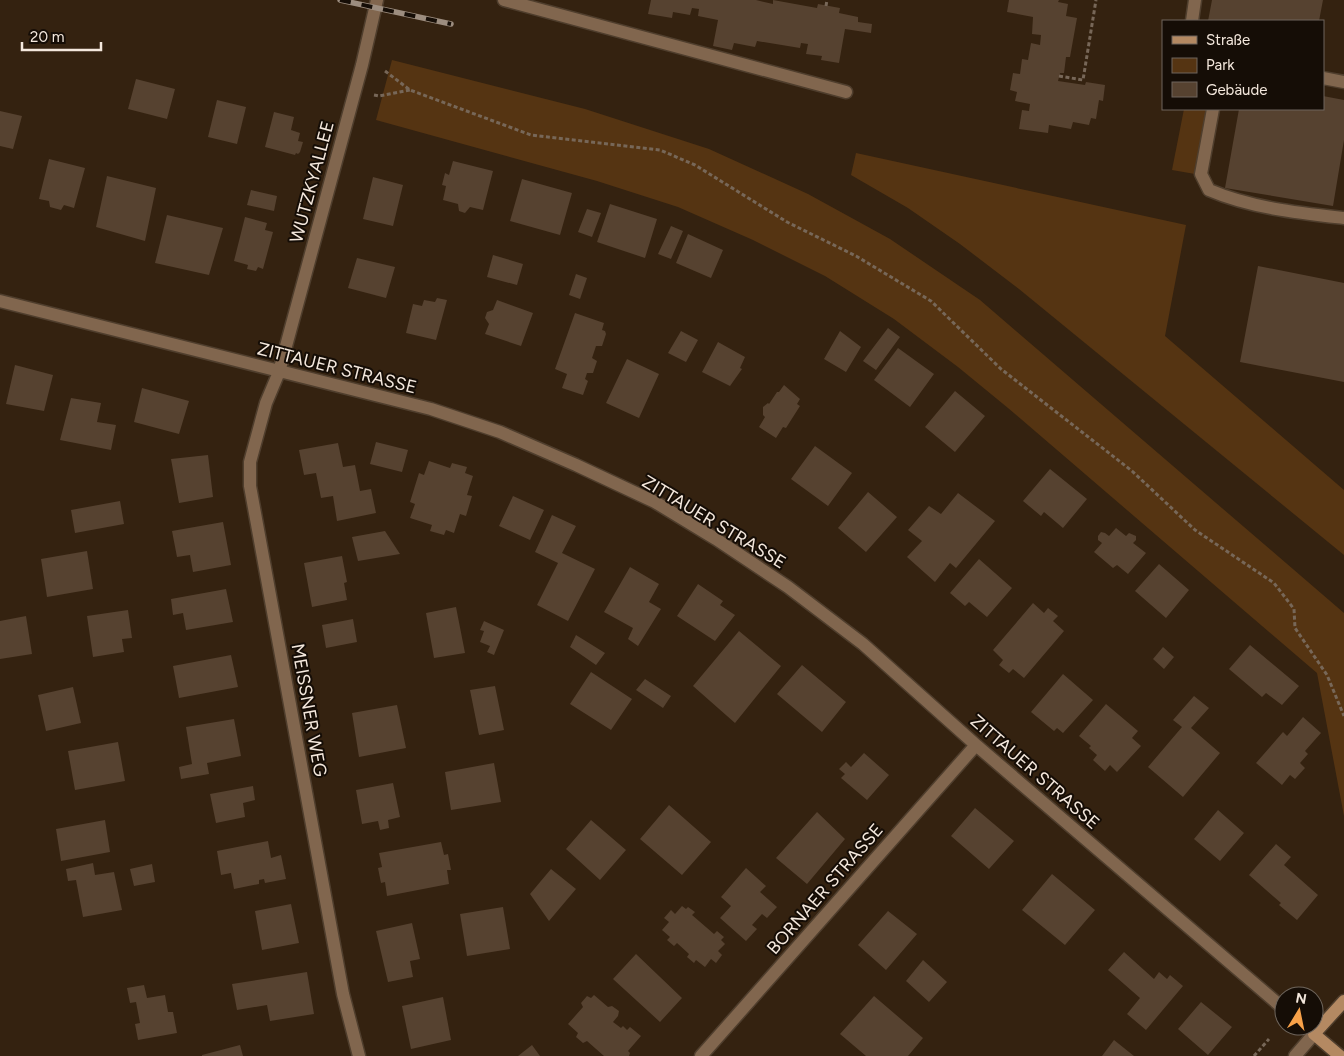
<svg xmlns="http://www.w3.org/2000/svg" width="1344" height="1056" viewBox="0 0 1344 1056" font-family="Figtree,sans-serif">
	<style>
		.green { fill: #553412 }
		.building { fill: #564230 }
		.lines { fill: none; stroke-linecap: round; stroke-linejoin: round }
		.lane-casing { stroke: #4f3e2d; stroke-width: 15 }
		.street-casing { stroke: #4f3e2d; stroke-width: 15 }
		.secondary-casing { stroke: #4f3e2d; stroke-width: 15 }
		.path { stroke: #776758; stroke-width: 3; stroke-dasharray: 4 2.5; stroke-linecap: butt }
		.lane { stroke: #81664e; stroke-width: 12 }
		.street { stroke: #81664e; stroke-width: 12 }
		.secondary { stroke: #b48962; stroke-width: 12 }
		.rail-casing { stroke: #9c8d7f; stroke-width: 5.5 }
		.rail { stroke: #150d06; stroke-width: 4; stroke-dasharray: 11; stroke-linecap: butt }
		.labels { text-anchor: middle; stroke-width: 4; stroke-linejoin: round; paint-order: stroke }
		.street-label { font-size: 18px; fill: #f4e8dd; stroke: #150d06 }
	</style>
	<rect width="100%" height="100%" fill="#342210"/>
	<!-- green -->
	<path class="green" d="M392 60 585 109 709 149 808 194 890 239 980 300 1344 613V816L1317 673 1008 408 958 367 894 319 825 276 753 240 678 207 597 181 376 120Z
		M1184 109H1207L1195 174 1172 170Z
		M856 153 1186 225 1165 336 1344 490V555L1019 289 960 244 908 208 851 175Z"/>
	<!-- building -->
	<path class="building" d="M651 0H756L773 4V0L817 8 818 4 840 8 839 13 858 17V22L872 24 871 33 845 29 839 63 821 60 822 56 806 54 808 44 801 43 800 48 757 41 755 47 734 43 732 50 713 46 718 20 698 16 699 9 692 8 690 15 673 12 672 18 648 14Z
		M1009 0H1059L1058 2 1068 4 1066 16 1077 18 1070 57H1066L1064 73H1060L1058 81 1085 85 1086 82 1105 85 1103 101 1099 100 1096 119 1091 118 1089 125 1073 122 1071 129 1049 125 1048 133 1019 129 1022 110 1029 111 1030 104 1015 101 1017 92 1010 90 1013 73 1020 74 1022 59 1028 60 1031 43 1040 45 1041 35 1032 34 1033 17 1007 12Z
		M1212 0H1323L1319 21H1208Z
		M136 79 175 89 167 119 128 109Z
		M1323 96 1344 100V140L1333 206 1225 188 1239 109H1323Z
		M217 100 246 107 237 144 208 137Z
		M0 111 22 116 13 149 0 146Z
		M274 112 294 117 291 130 300 133 298 141 303 142 300 152 298 154 296 153 295 155 265 147Z
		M49 159 85 168 74 208 64 205 61 210 50 207 49 201 39 199Z
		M453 161 493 171 483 210 470 207 465 213 459 211 458 204 443 200 446 186 442 185 445 173 449 175Z
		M107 176 156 188 145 241 96 227Z
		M373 177 403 185 393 226 363 219Z
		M522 179 572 193 560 235 510 221Z
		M251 190 277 196 274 211 247 205Z
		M610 204 657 219 645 258 597 242Z
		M587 209 601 213 592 237 578 232Z
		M167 215 223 228 209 275 155 263Z
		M245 217 267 223 265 230 273 232 263 269 258 267 256 271 247 269 248 265 234 261Z
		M671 226 683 231 671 259 658 254Z
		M688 234 723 250 711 278 676 263Z
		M493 255 523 264 517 285 487 277Z
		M357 258 395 267 386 298 348 288Z
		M1258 266 1344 283V382L1240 362Z
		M576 274 587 278 580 299 569 295Z
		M437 298 447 300 436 340 406 333 413 304 422 306 424 300 435 302Z
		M497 300 533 313 521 346 485 334 489 324 485 318 487 312 493 310Z
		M575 313 604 323 602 330 605 331 606 334 602 346H596L592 358 597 361 593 373H587L585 379 588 381 583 395 562 388 567 374 555 369Z
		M888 328 900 337 876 370 863 361Z
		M681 331 698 340 686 362 668 353Z
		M840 331 861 347 846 372 824 359Z
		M718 342 745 357 740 368 742 369 730 386 702 372Z
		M898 348 934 374 910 407 874 380Z
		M627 359 659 374 639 418 606 403Z
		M15 365 53 375 44 411 6 404Z
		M784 385 800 399 797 404 800 406 786 428 783 427 776 438 759 427 765 417 763 415V407L768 403 769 404 777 392H779Z
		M142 388 189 401 179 434 134 422Z
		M955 391 985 416 955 452 925 427Z
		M71 398 101 403 97 422 116 425 111 450 60 440Z
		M376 442 408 450 402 472 370 464Z
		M338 443 343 467 355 465 360 491 371 489 376 513 337 521 333 496 321 498 316 473 304 475 299 450Z
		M815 446 852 473 828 506 791 479Z
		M208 455 213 497 179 503 171 459Z
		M429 461 450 468 452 463 467 467 465 473 473 476 467 495 472 496 466 516 460 514 454 533 446 530 444 535 430 531 432 525 410 518 415 504 410 502 419 473 424 475Z
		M1050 469 1087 499 1063 528 1044 512 1041 516 1023 501Z
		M868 492 897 517 866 552 838 528Z
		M958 493 995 521 956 568 950 563 935 582 907 557 922 541 908 530 929 506 941 514Z
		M513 496 544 510 530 540 499 526Z
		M120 501 124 524 75 533 71 510Z
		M552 515 576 526 562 553 595 569 568 621 537 605 558 563 535 552Z
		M223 522 231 565 193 572 190 555 177 557 172 531Z
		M1116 528 1126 536 1129 533 1136 536V540L1133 543 1146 553 1128 574 1117 565 1113 568 1094 552 1102 543 1098 540V536L1101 532 1105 533 1109 536Z
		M385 531 400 554 358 561 352 537Z
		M87 551 93 589 47 597 41 559Z
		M342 556 347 582 344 583 347 600 312 607 304 563Z
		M979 559 1012 588 987 617 969 602 965 606 950 593Z
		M1159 564 1189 590 1166 618 1135 591Z
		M630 567 659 584 649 602 661 609 638 646 628 639 633 628 604 612Z
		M698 584 723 601 720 605 735 615 715 641 677 616Z
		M226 589 233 622 186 630 183 613 173 615 171 599Z
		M1033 603 1044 613 1048 608 1058 616 1053 621 1064 631 1024 678 1013 669 1009 673 999 665 1003 660 993 650Z
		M456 607 465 653 434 658 426 613Z
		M128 610 132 638 122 639 124 652 93 657 87 616Z
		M26 616 32 654 0 659V621Z
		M353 619 357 642 326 648 322 625Z
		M484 621 504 630 494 655 487 652 490 646 480 642 484 631 480 630Z
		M739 631 781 666 735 723 693 686Z
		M576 635 605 653 596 665 570 647Z
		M1250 645 1299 686 1282 705 1266 693 1262 697 1229 669Z
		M1163 647 1174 657 1164 669 1153 659Z
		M231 655 238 687 179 698 173 666Z
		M802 665 846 702 822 732 777 694Z
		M591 672 632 699 611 730 570 704Z
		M1063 674 1093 700 1063 733 1057 728 1054 731 1031 712Z
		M645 679 671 696 663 708 636 690Z
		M495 686 504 730 479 735 470 690Z
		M73 687 81 723 46 731 38 695Z
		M1194 696 1209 708 1191 728 1220 753 1183 797 1148 767 1182 727 1173 720Z
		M1106 704 1138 731 1132 738 1141 746 1117 772 1110 765 1105 771 1093 760 1097 755 1089 748 1091 746 1079 736Z
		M397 705 406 748 359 757 352 713Z
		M1303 717 1321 733 1305 751 1308 754 1300 763 1305 768 1295 779 1290 775 1282 785 1256 763 1283 732 1287 736Z
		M234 719 241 756 207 763 209 774 181 779 179 767 192 764 186 727Z
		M118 742 125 781 75 790 68 751Z
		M864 753 889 775 867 800 841 778 845 774 839 769 846 762 851 767Z
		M494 763 501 802 451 810 445 772Z
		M393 783 400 817 388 820 389 828 380 830 378 821 362 824 356 790Z
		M253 786 255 800 243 803 245 817 216 823 210 794Z
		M669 805 711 842 682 875 640 839Z
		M975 808 1014 841 989 869 951 836Z
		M1218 810 1244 833 1220 861 1194 839Z
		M817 812 845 839 807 884 776 858Z
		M105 820 110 852 61 861 56 829Z
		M591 820 626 850 600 880 566 849Z
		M268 841 271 858 281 855 286 879 265 883 264 879 259 880V884L234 889 231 873 221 875 217 851Z
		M441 842 444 855 448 854 451 870H447L449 884 387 896 385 882 381 883 378 868 382 867 379 853Z
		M1276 844 1291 857 1284 865 1318 895 1297 920 1279 905 1281 903 1249 875Z
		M93 863 95 875 114 872 122 910 83 917 76 880 68 881 66 869Z
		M152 864 155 882 134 886 130 869Z
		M746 868 766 886 760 892 777 907 767 918 762 914 752 925 757 929 746 941 720 918 731 906 721 897Z
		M551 869 576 889 549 921 530 894Z
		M1052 874 1095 910 1065 945 1022 910Z
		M291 904 299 943 262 950 255 911Z
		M682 906 686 909 688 907 695 912 692 915 714 934 717 931 724 937 721 940 725 944 718 951 722 955 716 963 711 959 705 967 696 960 694 963 687 957 689 954 677 943 674 946 667 940 670 937 662 930 669 922 664 918 671 910 675 914Z
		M503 907 510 949 467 956 460 914Z
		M888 911 917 934 886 970 858 945Z
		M412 923 420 959 410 961 413 977 388 982 376 931Z
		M1124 952 1154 979 1159 972 1167 979 1170 975 1183 986 1146 1030 1127 1014 1140 998 1108 970Z
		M636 954 682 998 660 1022 613 979Z
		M923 960 947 982 929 1002 906 981Z
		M307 972 314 1014 270 1021 267 1005 237 1010 232 984Z
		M144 985 147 998 165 995 168 1012H173L177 1033 138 1040 135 1024 140 1023 136 1002 130 1003 127 988Z
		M594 995 608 1007 612 1006 619 1011 618 1016 613 1022 621 1028 623 1026 627 1030 630 1027 641 1036 628 1051 630 1053 629 1056H604L587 1041 583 1043 576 1037 578 1033 568 1024 583 1007 581 1003 587 996 591 998Z
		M874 996 923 1038 908 1056H866L840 1034Z
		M443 997 451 1040 411 1049 402 1006Z
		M1201 1002 1232 1027 1208 1055 1178 1029Z
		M1114 1040 1134 1056H1102Z
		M240 1045 243 1056H202V1055Z
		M532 1045 540 1056H518Z"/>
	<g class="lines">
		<!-- lane casing -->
		<g class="lane-casing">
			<path id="lane" d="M504 0 846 92
				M1192 21 1195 0
				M1323 78 1344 82
				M1213 109 1201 174 1209 190C1251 208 1299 213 1344 218"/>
		</g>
		<!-- street casing -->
		<g class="street-casing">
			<path id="street" d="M0 301 431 409 500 432 576 465 655 502 716 539 788 587 863 644 976 745 1284 1009
				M359 1056 343 994 250 486V462L266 403 279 372 362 65 377 0
				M701 1056 976 745
				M1295 1056 1314 1034 1305 1026"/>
		</g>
		<!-- secondary casing -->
		<g class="secondary-casing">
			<path id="secondary" d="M1340 1056 1314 1034 1344 1001"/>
		</g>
		<!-- path -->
		<path class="path" d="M826 6 827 0
			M385 71 410 90 531 135 660 150 695 165 787 222 856 256 931 301 1001 369 1132 471 1195 530 1274 583 1294 609 1295 628 1327 675 1344 716
			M1059 76 1083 80 1096 0
			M374 95 379 96 410 90
			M1254 1056 1269 1039"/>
		<!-- lane -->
		<use href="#lane" class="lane"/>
		<!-- street -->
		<use href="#street" class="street"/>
		<!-- secondary -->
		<use href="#secondary" class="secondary"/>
		<!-- rail casing -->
		<g class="rail-casing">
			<path id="rail" d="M340 0 451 24"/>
		</g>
		<!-- rail -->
		<use href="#rail" class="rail"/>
	</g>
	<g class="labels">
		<!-- street labels -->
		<g class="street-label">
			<text transform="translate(312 182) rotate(-75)" y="6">WUTZKYALLEE</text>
			<text transform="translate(337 368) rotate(14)" y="6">ZITTAUER STRASSE</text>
			<text transform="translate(714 522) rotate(31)" y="6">ZITTAUER STRASSE</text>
			<text transform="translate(309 710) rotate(80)" y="6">MEISSNER WEG</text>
			<text transform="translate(1035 772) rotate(41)" y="6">ZITTAUER STRASSE</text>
			<text transform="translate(825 889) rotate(-49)" y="6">BORNAER STRASSE</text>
		</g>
	</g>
	<!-- legend -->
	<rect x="1162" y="20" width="162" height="90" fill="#150d06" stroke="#6e655c"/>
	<rect x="1172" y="36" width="25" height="8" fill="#b48962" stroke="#6e655c"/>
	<text x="1206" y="45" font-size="15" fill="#f4e8dd">Straße</text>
	<rect x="1172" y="58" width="25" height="15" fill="#553412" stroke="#6e655c"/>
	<text x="1206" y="70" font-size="15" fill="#f4e8dd">Park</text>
	<rect x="1172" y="82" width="25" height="15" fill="#564230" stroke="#6e655c"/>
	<text x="1206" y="95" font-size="15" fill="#f4e8dd">Gebäude</text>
	<!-- north arrow -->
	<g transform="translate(1299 1011) rotate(10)"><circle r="24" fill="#150d06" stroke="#6e655c"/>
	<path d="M0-4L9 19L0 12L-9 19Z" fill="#f7a149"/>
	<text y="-8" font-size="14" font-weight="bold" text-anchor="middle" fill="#f4e8dd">N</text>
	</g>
	<!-- scale -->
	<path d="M22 42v8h79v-8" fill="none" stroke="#f4e8dd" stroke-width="2.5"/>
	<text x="30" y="42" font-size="15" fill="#f4e8dd" stroke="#150d06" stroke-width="4" paint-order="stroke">20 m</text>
</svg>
